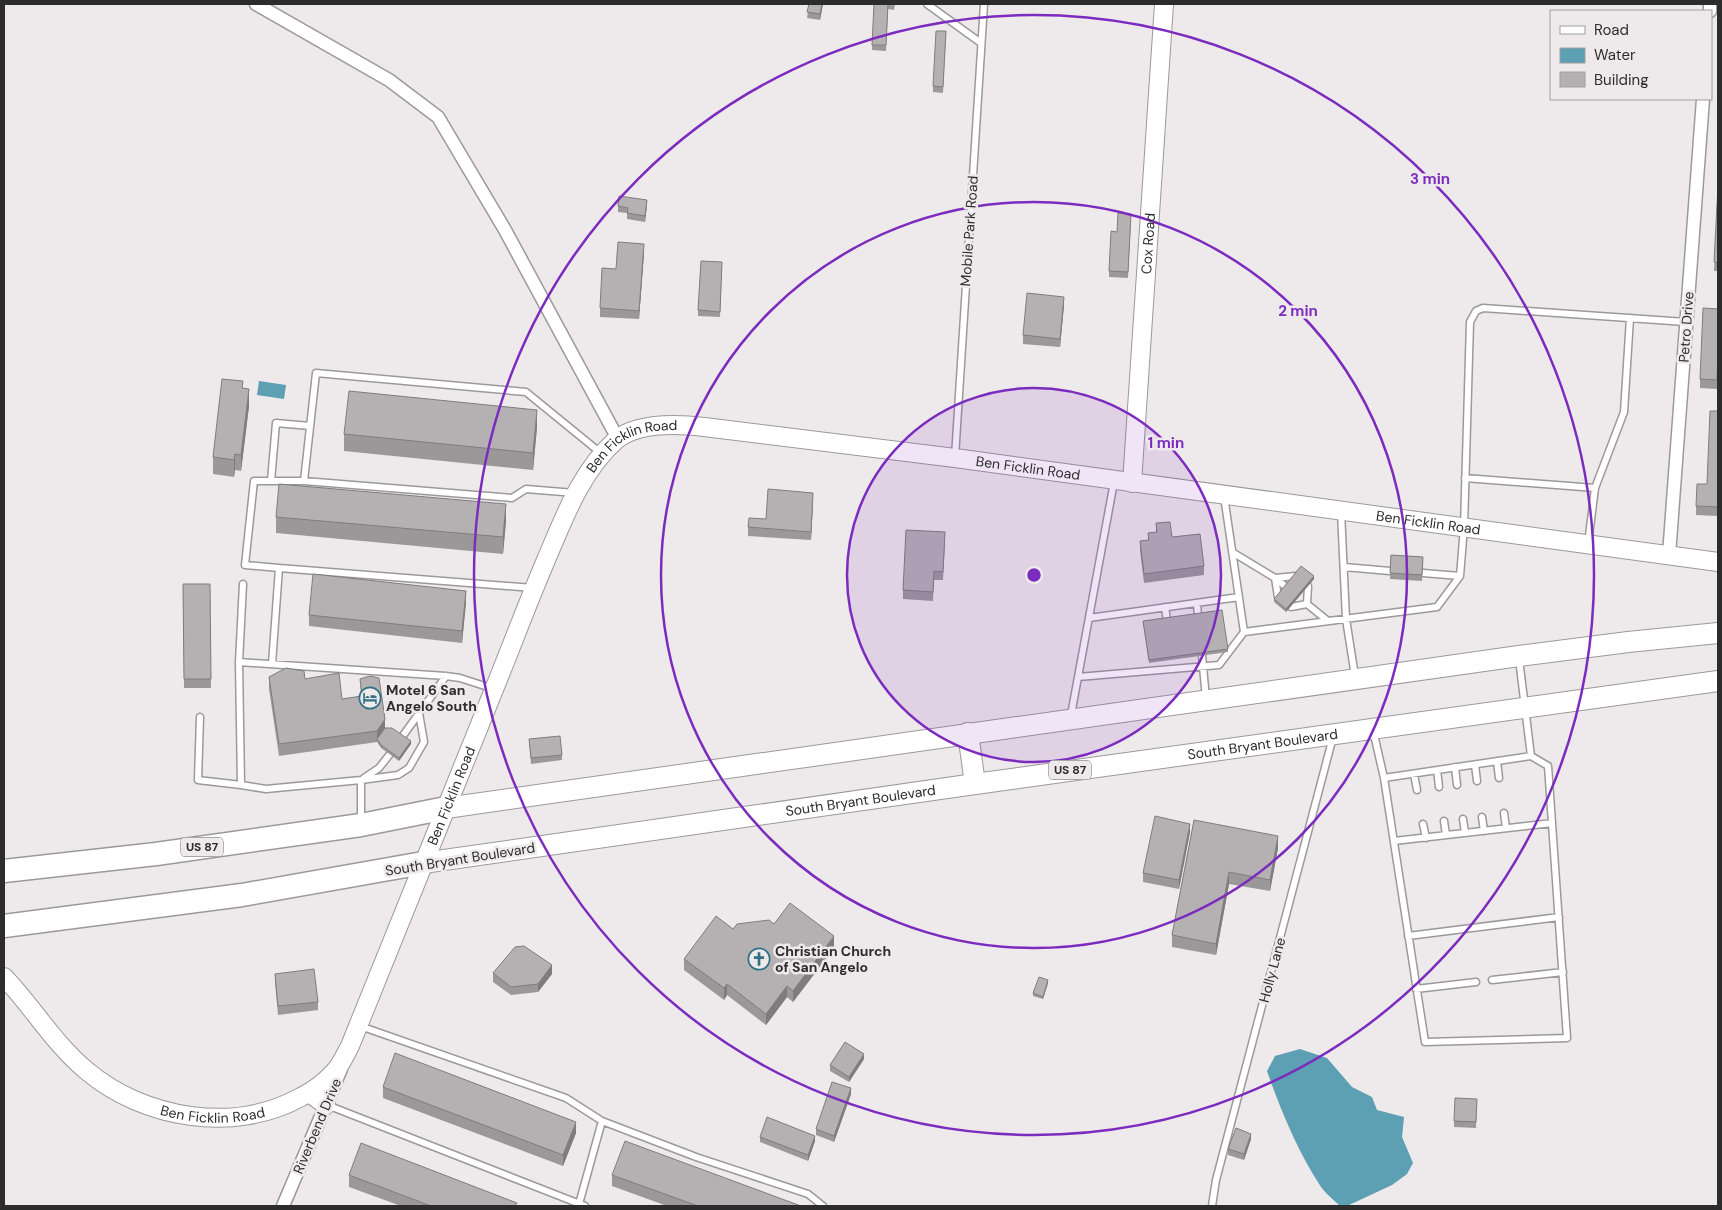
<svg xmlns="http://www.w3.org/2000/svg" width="1722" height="1210" viewBox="0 0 1722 1210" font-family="'DM Sans',sans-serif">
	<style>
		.water { fill: #5d9fb3 }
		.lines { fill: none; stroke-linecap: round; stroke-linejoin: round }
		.lane-casing { stroke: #9d999b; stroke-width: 9 }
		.street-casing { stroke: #9d999b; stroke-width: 15 }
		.secondary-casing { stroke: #9d999b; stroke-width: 20 }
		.primary-casing { stroke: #9d999b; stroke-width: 22 }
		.highway-casing { stroke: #9d999b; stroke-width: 25 }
		.lane { stroke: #fff; stroke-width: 6 }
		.street { stroke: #fff; stroke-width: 12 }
		.secondary { stroke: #fff; stroke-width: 18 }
		.primary { stroke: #fff; stroke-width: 20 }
		.highway { stroke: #fff; stroke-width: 22 }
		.wall { fill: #9c989a }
		.shaded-wall { fill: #7f7c7d }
		.building { fill: #b5b1b3; stroke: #7f7c7d }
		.ring { fill: none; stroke: #7b2cbf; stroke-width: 2.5 }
		.labels { text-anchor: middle; stroke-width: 5; stroke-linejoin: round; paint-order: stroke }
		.shield { fill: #eee9eb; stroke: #676566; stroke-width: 1 }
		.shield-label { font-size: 12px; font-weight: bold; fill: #2d2c2d }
		.street-label { font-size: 14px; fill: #2d2c2d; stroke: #eee9eb }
		.poi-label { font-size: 14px; font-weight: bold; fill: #2d2c2d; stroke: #eee9eb; text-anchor: start }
		.centre { fill: #7b2cbf; stroke: #eee9eb; stroke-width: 2.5 }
		.ring-label { font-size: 15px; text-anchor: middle; font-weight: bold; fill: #7b2cbf; stroke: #eee9eb; stroke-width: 5; stroke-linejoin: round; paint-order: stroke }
	</style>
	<rect width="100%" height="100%" fill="#eee9eb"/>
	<!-- water -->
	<path class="water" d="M259 381 286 385 284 399 257 395Z
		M1300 1049 1327 1058 1352 1087 1372 1097 1377 1110 1404 1117 1402 1137 1413 1163 1407 1174 1392 1185 1347 1206H1340C1334 1200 1326 1194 1321 1187 1298 1152 1281 1111 1267 1071L1275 1056Z"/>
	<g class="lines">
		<!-- lane casing -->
		<g class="lane-casing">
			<path id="lane" d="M927 4 981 43
				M955 457 984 4
				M1465 478 1595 488 1624 412 1630 318
				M271 481 276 423 310 426
				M304 481 512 498 526 489 575 493
				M1224 496 1244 632 1437 607 1460 576 1464 527 1470 322 1476 311 1483 308 1686 322
				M1341 512 1346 619 1355 676
				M1588 544 1595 488
				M1232 552 1275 578 1296 576
				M1344 567 1390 571
				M279 568 245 565 254 481H304L316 373 526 392 602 454
				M1423 573 1460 576
				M1275 578 1278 597
				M1275 578 1286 587
				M1308 586 1307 604 1328 621
				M1197 603 1198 616
				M1165 607 1167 621
				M1291 607 1307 604
				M1089 618 1239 597
				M1202 655 1206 699
				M239 662 243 584
				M272 664 279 568 533 588
				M1078 677 1219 665 1244 632
				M1071 715 1114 482
				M200 717 198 780 241 785
				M1373 730 1384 778 1531 756 1519 659
				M402 737 446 676
				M1497 761 1499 778
				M1475 765 1477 781
				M1455 767 1457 785
				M1437 770 1439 787
				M1414 774 1417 790
				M364 778 379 768 390 754
				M1384 778 1425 1042 1567 1038 1548 766 1531 756
				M361 780 398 775 409 768 424 742 419 713
				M1504 813 1506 828
				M1482 817 1484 831
				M1463 819 1465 833
				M361 821V780L266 789 241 785 239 662 446 676 460 678 494 689
				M1444 821 1446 835
				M1423 824 1426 838
				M1394 841 1552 823
				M1408 936 1559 917
				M1492 980 1563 972
				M1416 989 1476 982
				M360 1026 566 1098 602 1121 696 1157 808 1194 823 1206
				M327 1105 585 1206
				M579 1204 602 1121
				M1212 1206 1216 1180 1333 737"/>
		</g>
		<!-- street casing -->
		<g class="street-casing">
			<path id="street" d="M256 4 389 80 438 117 505 230 618 439
				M1710 11V4
				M1669 555 1703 99
				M283 1206 341 1069"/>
		</g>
		<!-- secondary casing -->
		<g class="secondary-casing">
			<g id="secondary">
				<path id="s1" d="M1132 483 1164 4"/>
				<path id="s2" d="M4 977C33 1007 54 1044 87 1071 144 1119 234 1134 301 1097 313 1091 325 1082 334 1072 341 1065 345 1055 350 1046 398 926 447 807 495 687 512 645 528 602 546 560 564 518 581 471 616 440 638 422 678 424 704 427L955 458 1718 562"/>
				<path d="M309 1093 326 1105"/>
			</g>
		</g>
		<!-- primary casing -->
		<g class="primary-casing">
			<g id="primary">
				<path d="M968 733 975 784"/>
				<path d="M446 808 1519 656 1628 642 1718 633"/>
				<path id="s3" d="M423 863 975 784 1718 681"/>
			</g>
		</g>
		<!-- highway casing -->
		<g class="highway-casing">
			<path id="highway" d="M4 871 156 854 361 825 446 808
				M4 926 242 895 423 863"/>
		</g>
		<!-- lane -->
		<use href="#lane" class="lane"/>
		<!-- street -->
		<use href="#street" class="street"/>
		<!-- secondary -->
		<use href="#secondary" class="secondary"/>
		<!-- primary -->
		<use href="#primary" class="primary"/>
		<!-- highway -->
		<use href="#highway" class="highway"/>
	</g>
	<!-- wall -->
	<path class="wall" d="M809 4H823L820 20 807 18Z
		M874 4H895L894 10 888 9 886 51 872 50Z
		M946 31 943 93 933 92V86Z
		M1718 186V271H1714Z
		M647 205 645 222 627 219V213L618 212V206Z
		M1131 220 1128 278 1109 277V271L1117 232Z
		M644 253 639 319 600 317V308L616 269Z
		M722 268 720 317 698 316V310Z
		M1064 305 1060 347 1023 344V335Z
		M1718 309V364L1717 389 1700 388V379Z
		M243 389 249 406 241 471 235 470 234 477 213 474V457Z
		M1718 411V516L1696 515V506L1707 484Z
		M537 427 533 470 344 451V434Z
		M813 501 811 540 748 536V527L766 519Z
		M276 517 506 521 503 554 276 533Z
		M1156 523 1204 566V575L1144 583 1140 550V541L1148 540V533L1156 532Z
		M945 541 943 580H934L933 601 903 599V590Z
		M1391 555 1423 557 1422 581 1390 579Z
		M1314 579 1286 612 1274 602V599Z
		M183 584H210L211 688H184Z
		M466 602 462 643 309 626V615Z
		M1143 621 1228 649V652L1149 663Z
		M269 677 305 679 342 699 361 696 360 679 385 728 411 744 399 761 381 748 377 742 279 756 269 689Z
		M529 739 562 755V760L531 764Z
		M1194 820 1278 848 1270 891 1229 884 1216 955 1172 947V935Z
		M1190 832 1179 889 1143 882V873Z
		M774 924 834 948 793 1002 787 997 766 1025 727 995 724 1000 684 970V959L733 929Z
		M493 973 552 974 538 992 511 995 493 982Z
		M275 974 318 1002V1010L278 1015 275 982Z
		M1048 983 1043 999 1033 996V993Z
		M864 1059 849 1082 830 1071V1065Z
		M383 1087 576 1133 563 1166 383 1098Z
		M851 1094 834 1142 816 1135V1129Z
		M1477 1099 1476 1128 1454 1127V1121Z
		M760 1137 815 1141 808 1161 760 1142Z
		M1251 1139 1244 1160 1228 1155V1149Z
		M349 1175 517 1206H401L349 1187Z
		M612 1175 801 1206H667L612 1186Z"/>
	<!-- shaded-wall -->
	<path class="shaded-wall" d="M822 4H823L820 20V14Z
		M647 200V205L645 222V216Z
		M644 244V253L639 319V311Z
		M1064 297V305L1060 347V339Z
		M249 389V406L241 471V455Z
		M537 410V427L533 470V453Z
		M235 454V470L234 477V460Z
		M813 493V501L811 540V532Z
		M506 504V521L503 554V537Z
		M1314 576V579L1286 612V609Z
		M466 591V602L462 643V631Z
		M385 719V730L377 739V731Z
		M411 741V744L399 761V758Z
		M1190 824V832L1179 889V880Z
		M1278 836V848L1270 891V880Z
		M1229 872V884L1216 955V944Z
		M834 936V948L793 1002V991Z
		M552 965V974L538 992V984Z
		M1048 980V983L1043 999V997Z
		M727 984V995L724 1000V988Z
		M787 986V997L766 1025V1014Z
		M864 1054V1059L849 1082V1077Z
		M851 1088V1094L834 1142V1136Z
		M576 1122V1133L563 1166V1155Z
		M1251 1134V1139L1244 1160V1154Z
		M815 1136V1141L808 1161V1155Z"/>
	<!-- building -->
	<path class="building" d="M809 4H822L820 14 807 12Z
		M874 4H888L886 45H872Z
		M936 31H946L943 87 933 86Z
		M1718 186V263L1714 262Z
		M619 196 647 200 645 216 627 213 628 208 618 206Z
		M1118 213 1131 214 1128 272 1109 271 1111 231 1117 232Z
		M618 242 644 244 639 311 600 308 602 268 616 269Z
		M701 261 722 262 720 312 698 310Z
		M1027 293 1064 297 1060 339 1023 335Z
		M1703 308 1718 309V356L1717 380 1700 379Z
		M222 379 243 381 242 388 249 389 241 455 235 454 234 460 213 457Z
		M349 391 537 410 533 453 344 434Z
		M1710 411H1718V507L1696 506 1697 484H1707Z
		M279 484 506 504 503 537 276 517Z
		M768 489 813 493 811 532 748 527 749 518 766 519Z
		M1170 522 1172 537 1200 534 1204 566 1144 574 1140 541 1149 540 1148 533 1157 532 1156 523Z
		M906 530 945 532 943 572 934 571 933 592 903 590Z
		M1391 555 1423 557 1422 575 1390 573Z
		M1301 566 1314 576 1286 609 1274 599Z
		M313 574 466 591 462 631 309 615Z
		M183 584H210L211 679H184Z
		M1222 610 1228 649 1149 660 1143 621Z
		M286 668 304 671 305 679 339 673 342 699 362 696 360 679 370 676 379 678 385 719 377 731 279 744 269 677Z
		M385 728H392L411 741 399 758 381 745 377 739Z
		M560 736 562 755 531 758 529 739Z
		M1155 816 1190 824 1179 880 1143 873Z
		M1194 820 1278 836 1270 880 1229 872 1216 944 1172 935Z
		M790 903 834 936 793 991 787 986 766 1014 727 984 724 988 684 959 716 916 733 929 737 924 769 920 774 924Z
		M524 946 552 965 538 984 511 987 493 973 515 947Z
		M314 969 318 1002 278 1006 275 974Z
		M1039 977 1048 980 1043 997 1033 993Z
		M845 1042 864 1054 849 1077 830 1065Z
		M395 1053 576 1122 563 1155 383 1087Z
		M832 1082 851 1088 834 1136 816 1129Z
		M1455 1098 1477 1099 1476 1122 1454 1121Z
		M767 1117 815 1136 808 1155 760 1137Z
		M1236 1128 1251 1134 1244 1154 1228 1149Z
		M625 1141 801 1206H698L612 1175Z
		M361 1143 517 1203 515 1206H431L349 1175Z"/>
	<!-- distance rings -->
	<circle cx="1034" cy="575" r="187" fill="#7b2cbf" fill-opacity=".12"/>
	<g class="ring">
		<circle cx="1034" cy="575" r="187"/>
		<circle cx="1034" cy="575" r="373"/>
		<circle cx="1034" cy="575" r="560"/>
	</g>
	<!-- icons -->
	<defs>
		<g id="hotel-ring" transform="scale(1.125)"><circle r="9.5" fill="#eee9eb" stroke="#307284" stroke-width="1.5"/><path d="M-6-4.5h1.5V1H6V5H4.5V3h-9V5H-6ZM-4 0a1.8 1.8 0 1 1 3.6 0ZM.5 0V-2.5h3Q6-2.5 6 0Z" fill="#307284"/></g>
		<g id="church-ring" transform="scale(1.125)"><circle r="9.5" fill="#eee9eb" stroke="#307284" stroke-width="1.5"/><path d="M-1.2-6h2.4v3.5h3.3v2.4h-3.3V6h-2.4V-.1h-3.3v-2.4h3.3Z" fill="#307284"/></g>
	</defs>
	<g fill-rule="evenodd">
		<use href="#hotel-ring" x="370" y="698"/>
		<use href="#church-ring" x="759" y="959"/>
	</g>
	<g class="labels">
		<!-- shield labels -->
		<g class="shield">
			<rect x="1049" y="760.5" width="42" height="19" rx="4"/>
			<rect x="181" y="837.5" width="42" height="19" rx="4"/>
		</g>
		<g class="shield-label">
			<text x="1070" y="774">US 87</text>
			<text x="202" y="851">US 87</text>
		</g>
		<!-- street labels -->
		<g class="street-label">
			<text transform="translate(969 231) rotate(-86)" y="5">Mobile Park Road</text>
			<text dy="5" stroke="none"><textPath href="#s1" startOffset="240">Cox Road</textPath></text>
			<text transform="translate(1686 327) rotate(-86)" y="5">Petro Drive</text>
			<text dy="5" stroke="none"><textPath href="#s2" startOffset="1102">Ben Ficklin Road</textPath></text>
			<text dy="5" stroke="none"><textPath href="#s2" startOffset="1508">Ben Ficklin Road</textPath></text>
			<text dy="5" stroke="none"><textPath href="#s2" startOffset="1912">Ben Ficklin Road</textPath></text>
			<text dy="5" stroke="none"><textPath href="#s3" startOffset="848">South Bryant Boulevard</textPath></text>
			<text dy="5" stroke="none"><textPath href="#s2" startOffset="696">Ben Ficklin Road</textPath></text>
			<text dy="5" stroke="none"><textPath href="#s3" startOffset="442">South Bryant Boulevard</textPath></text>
			<text transform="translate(460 859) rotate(-9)" y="5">South Bryant Boulevard</text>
			<text transform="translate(1272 970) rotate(-75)" y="5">Holly Lane</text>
			<text dy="5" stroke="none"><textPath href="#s2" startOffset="262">Ben Ficklin Road</textPath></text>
			<text transform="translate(317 1126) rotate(-67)" y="5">Riverbend Drive</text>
		</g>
		<!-- poi labels -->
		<g class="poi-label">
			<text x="386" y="695">Motel 6 San<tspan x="386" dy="16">Angelo South</tspan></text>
			<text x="775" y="956">Christian Church<tspan x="775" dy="16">of San Angelo</tspan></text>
		</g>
	</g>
	<circle cx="1034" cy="575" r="8" class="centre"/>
	<g class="ring-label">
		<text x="1430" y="184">3 min</text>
		<text x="1298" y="316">2 min</text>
		<text x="1166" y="448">1 min</text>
	</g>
	<!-- border -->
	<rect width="1722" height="1210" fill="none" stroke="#2d2c2d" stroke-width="10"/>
	<!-- legend -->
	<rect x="1550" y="10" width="162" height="90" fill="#eee9eb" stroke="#a19d9f"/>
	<rect x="1560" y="26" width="25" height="8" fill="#ffffff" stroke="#a19d9f"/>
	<text x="1594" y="35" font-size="15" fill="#2d2c2d">Road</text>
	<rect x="1560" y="48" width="25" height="15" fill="#5d9fb3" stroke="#a19d9f"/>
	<text x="1594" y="60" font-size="15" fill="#2d2c2d">Water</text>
	<rect x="1560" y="72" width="25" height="15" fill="#b5b1b3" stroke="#a19d9f"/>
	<text x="1594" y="85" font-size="15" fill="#2d2c2d">Building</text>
</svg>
